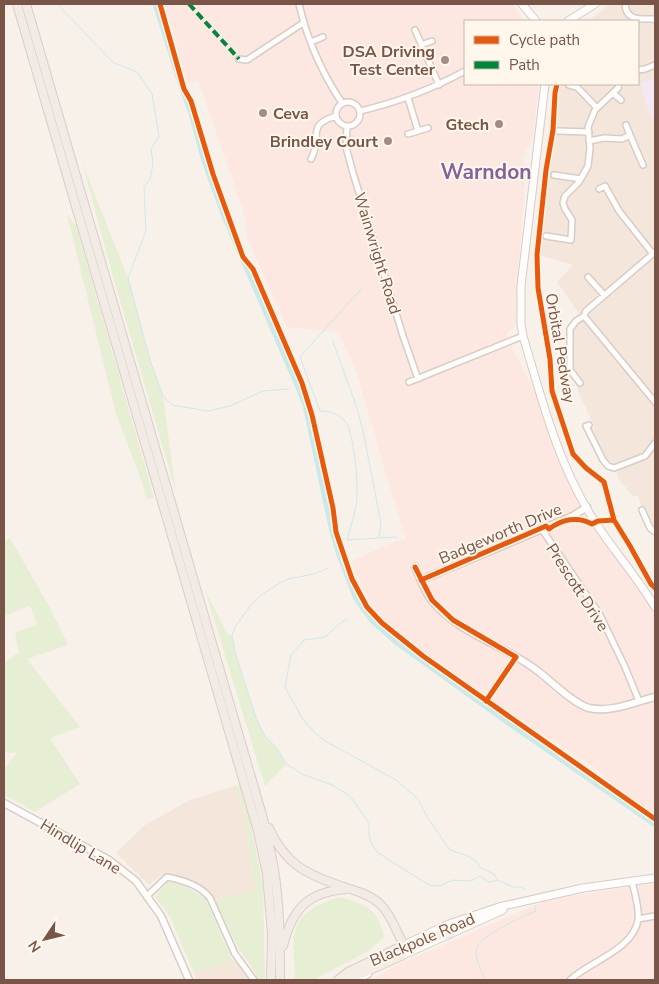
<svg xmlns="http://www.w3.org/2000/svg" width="659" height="984" viewBox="0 0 659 984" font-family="'Nunito Sans',sans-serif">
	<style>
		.residential { fill: #f4e6da }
		.commercial { fill: #fce8e0 }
		.education { fill: #f3e8f3 }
		.green { fill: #e6efd3 }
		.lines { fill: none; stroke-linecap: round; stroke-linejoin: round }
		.stream { stroke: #caeaea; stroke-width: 1 }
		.canal { stroke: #caeaea; stroke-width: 5 }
		.minor-casing { stroke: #d6cdc7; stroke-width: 8 }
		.tertiary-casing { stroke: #d6cdc7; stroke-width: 9 }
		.secondary-casing { stroke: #d7ccc6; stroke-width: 9 }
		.primary-casing { stroke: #dacec8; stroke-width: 10 }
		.trunk-casing { stroke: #dacec8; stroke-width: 10 }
		.minor { stroke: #fefdfc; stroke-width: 5 }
		.tertiary { stroke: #fefdfc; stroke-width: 6 }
		.secondary { stroke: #fefdfc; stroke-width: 7 }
		.primary { stroke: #f3ede5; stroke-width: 8 }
		.trunk { stroke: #f2eae4; stroke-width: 8 }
		.quiet { stroke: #00873e; stroke-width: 4; stroke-dasharray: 8 4; stroke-linecap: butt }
		.cycleway-casing { stroke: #fff6ec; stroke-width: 8 }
		.cycleway { stroke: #e8590c; stroke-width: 5 }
		.poi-dot { fill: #a58c80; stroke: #fff6ec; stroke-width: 2 }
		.labels { text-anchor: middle; stroke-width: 4; stroke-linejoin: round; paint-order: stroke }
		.poi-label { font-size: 16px; font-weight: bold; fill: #795547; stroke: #fff6ec; text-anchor: end }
		.street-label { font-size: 16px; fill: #795547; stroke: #fff6ec }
		.district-label { font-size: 21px; font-weight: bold; fill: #84629d; stroke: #fff6ec }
	</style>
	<rect width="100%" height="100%" fill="#f8f1ea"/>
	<!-- residential -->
	<path class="residential" d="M610 4H655V534L646 509 642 507 638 496H632L617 476 616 466 608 460 591 430 595 428 579 393 572 369 574 328 583 319 557 282 573 265 539 255 549 165 559 84H638V21H589Z
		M234 786 244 813 255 890 215 900 206 890 196 883 168 873 163 874 149 885 116 853 145 825 190 800Z
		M235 959 249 980H197L194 973Z"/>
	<!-- commercial -->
	<path class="commercial" d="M165 4H513L523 21H465V84H539L533 138 523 157 526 170 517 285 516 325 506 334 538 399 552 441 571 485 655 613V817L618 790 595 768 492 702 423 652 395 630 376 610 361 586 351 561 396 541 406 539 386 475 357 373 338 332 287 327 248 240 243 210 198 80 188 84Z
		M655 883V980H370L397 965 547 900Z"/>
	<!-- education -->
	<path class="education" d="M655 79V126L645 102 641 82Z"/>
	<!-- green -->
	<path class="green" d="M82 162 128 278 150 360 163 396 176 493 112 273Z
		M67 215 76 225 154 498 147 500 138 471 116 414Z
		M10 538 50 608 68 645 27 659 80 727 50 738 80 784 35 812 4 795V769L17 753 4 752V663L19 652 15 633 37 624 30 606 4 616V541Z
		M205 590 228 635H232L235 652 256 718 265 736 277 748 286 764 265 786Z
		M234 786H240L250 820 263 887 265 980H256V974L237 946 215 900 255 890 244 813Z
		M168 882 179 883 205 898 232 960 194 973 170 917 155 897Z
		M340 897C368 906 377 907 384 937L367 952 313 980H295C293 931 286 914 340 897Z"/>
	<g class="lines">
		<!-- stream -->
		<path class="stream" d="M57 4 114 63 137 72 152 94 159 136 151 149 153 164 150 179 144 187 146 231 128 278 150 360 163 396 172 405 208 411 230 406 263 391 288 389
			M333 342 356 405 363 431 381 523 379 538 347 540C350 527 356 512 357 498 358 482 354 433 345 421 339 414 329 411 320 411L300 357 362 288
			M380 538 397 537
			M328 568 314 574 288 579 280 583 261 595 251 605 235 627 232 635 235 652 256 718 265 736 277 748 286 764 302 774 332 785 350 796 369 823V836L372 845 377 852 397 865 429 885 439 886 453 880 471 881 480 876 489 882 498 880 513 887H521L526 890
			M347 619 338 625 325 637 304 640 291 655 285 687 302 718 313 731 325 741 396 780 418 799 427 817 450 850 468 856 478 863 479 867 494 874 497 879
			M485 980C482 972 475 958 476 950 479 935 522 917 536 911L535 906"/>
		<!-- canal -->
		<path class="canal" d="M155 4 182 89 191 113 203 158 223 214 299 390 305 405 332 532 340 558 356 599 372 621 397 643 494 713 655 825"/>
		<!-- minor casing -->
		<g class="minor-casing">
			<path id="minor" d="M299 4C307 39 322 73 342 103
				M625 4C626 21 640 19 653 19L655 20
				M415 30 439 85
				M311 42 323 37
				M421 45 432 41
				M239 59 247 60 303 23
				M638 70 645 69 655 65
				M569 85 577 87 596 107
				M613 93 621 100
				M408 98 418 131
				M336 114a12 12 0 1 1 24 0a12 12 0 1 1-24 0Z
				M360 111C399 102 430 90 465 71
				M626 125 630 135
				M347 126 346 147 353 173 403 336 418 379
				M557 131 589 132
				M408 134 428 128
				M589 141 604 138 622 139 630 135 643 165
				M311 159C324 136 304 126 336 116
				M554 175 581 179
				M599 189 605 186 619 211 653 254
				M546 236 571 240 572 220 565 209 563 203 565 196 579 182 588 166 590 148 588 127 595 110 618 88 619 84
				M588 277 604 295
				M584 316 655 402
				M409 382 523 336
				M580 383 570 370V329L576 321 584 316 586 311 655 252
				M589 425 586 426 603 460 608 466 614 468 645 456 655 443
				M642 510 650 528 655 532
				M541 528 600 615 625 667 639 701
				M147 896 167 877C183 880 200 885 210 898L235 954 254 980
				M638 919 655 916
				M570 980C590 961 633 950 638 920 640 910 634 891 632 881"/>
		</g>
		<!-- tertiary casing -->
		<g class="tertiary-casing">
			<path id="tertiary" d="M415 567C420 578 425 592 432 601 460 635 506 645 539 672 552 682 574 704 589 708 611 713 634 702 655 697
				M421 580 573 516 587 507
				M4 803 109 860 136 881 161 916 189 980
				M357 980 368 974"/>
		</g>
		<!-- secondary casing -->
		<g class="secondary-casing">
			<path id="secondary" d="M522 4 536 21
				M568 21 595 4
				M545 84 521 286V324L523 336C542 400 558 465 595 522 614 551 637 577 655 607
				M404 945 449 924 499 907 583 888 655 878
				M401 956 503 910"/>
		</g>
		<!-- primary casing -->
		<g class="primary-casing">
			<path id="primary" d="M338 980 348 972 404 945
				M347 980 401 956"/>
		</g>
		<!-- trunk casing -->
		<g class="trunk-casing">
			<path id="trunk" d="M17 4 258 831 267 874 272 934 271 980
				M26 4 262 815C266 831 270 848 273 864 280 903 280 942 280 980
				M269 828C285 864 307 875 344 887 357 891 371 895 381 905 392 916 396 932 404 945V950L401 956
				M404 945 409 947H412L440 935 450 934
				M283 946C292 910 307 892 346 889"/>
		</g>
		<!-- minor -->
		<use href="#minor" class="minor"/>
		<!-- tertiary -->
		<use href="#tertiary" class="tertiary"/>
		<!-- secondary -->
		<use href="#secondary" class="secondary"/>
		<!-- primary -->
		<use href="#primary" class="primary"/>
		<!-- trunk -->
		<use href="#trunk" class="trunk"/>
		<!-- quiet -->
		<path class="quiet" d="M189 4 239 59"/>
		<!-- cycleway casing -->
		<g class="cycleway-casing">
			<path id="cycleway" d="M160 4 184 89 191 101 213 174 243 257 253 269 302 383 312 415 333 508 336 532 352 579 367 607 382 623 423 656 655 819
				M557 84 555 93 553 130 546 170 537 255 538 288 550 359 552 391 573 454 586 468 604 482 614 520 630 546 651 584 655 588
				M415 567 432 600 453 620 516 657 486 701
				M421 580 546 526 549 529C562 519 578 516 592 524L598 521 614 520"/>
		</g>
		<!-- cycleway -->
		<use href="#cycleway" class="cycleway"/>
	</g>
	<!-- markers -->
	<g class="poi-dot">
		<circle cx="445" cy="60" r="5"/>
		<circle cx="263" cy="113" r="5"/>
		<circle cx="499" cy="124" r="5"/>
		<circle cx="388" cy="141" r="5"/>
	</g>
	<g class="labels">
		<!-- poi labels -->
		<g class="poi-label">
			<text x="435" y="57">DSA Driving<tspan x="435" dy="18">Test Center</tspan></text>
			<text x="273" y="119" text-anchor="start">Ceva</text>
			<text x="489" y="130">Gtech</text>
			<text x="378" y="147">Brindley Court</text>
		</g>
		<!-- street labels -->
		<g class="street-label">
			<text transform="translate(378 253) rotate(73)" y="6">Wainwright Road</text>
			<text transform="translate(561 348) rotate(80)" y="6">Orbital Pedway</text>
			<text transform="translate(500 533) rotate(-23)" y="6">Badgeworth Drive</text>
			<text transform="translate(578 587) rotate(57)" y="6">Prescott Drive</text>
			<text transform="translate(81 846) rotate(31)" y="6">Hindlip Lane</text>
			<text transform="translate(422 939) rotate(-23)" y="6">Blackpole Road</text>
		</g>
		<!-- district labels -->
		<g class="district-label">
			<text x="486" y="179">Warndon</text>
		</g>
	</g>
	<!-- border -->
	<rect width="659" height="984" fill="none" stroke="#795547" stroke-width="10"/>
	<!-- legend -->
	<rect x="464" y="20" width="175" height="65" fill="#fff6ec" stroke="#c9b6aa"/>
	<rect x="474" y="36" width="25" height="8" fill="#e8590c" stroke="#c9b6aa"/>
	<text x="509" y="45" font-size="15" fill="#795547">Cycle path</text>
	<rect x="474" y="61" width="25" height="8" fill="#00873e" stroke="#c9b6aa"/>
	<text x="509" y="70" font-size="15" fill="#795547">Path</text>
	<!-- north arrow -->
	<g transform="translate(45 939) rotate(235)" stroke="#fff6ec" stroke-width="4" paint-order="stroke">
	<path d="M0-4L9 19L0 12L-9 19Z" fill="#795547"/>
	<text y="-8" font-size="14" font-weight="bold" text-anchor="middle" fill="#795547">N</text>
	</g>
</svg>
